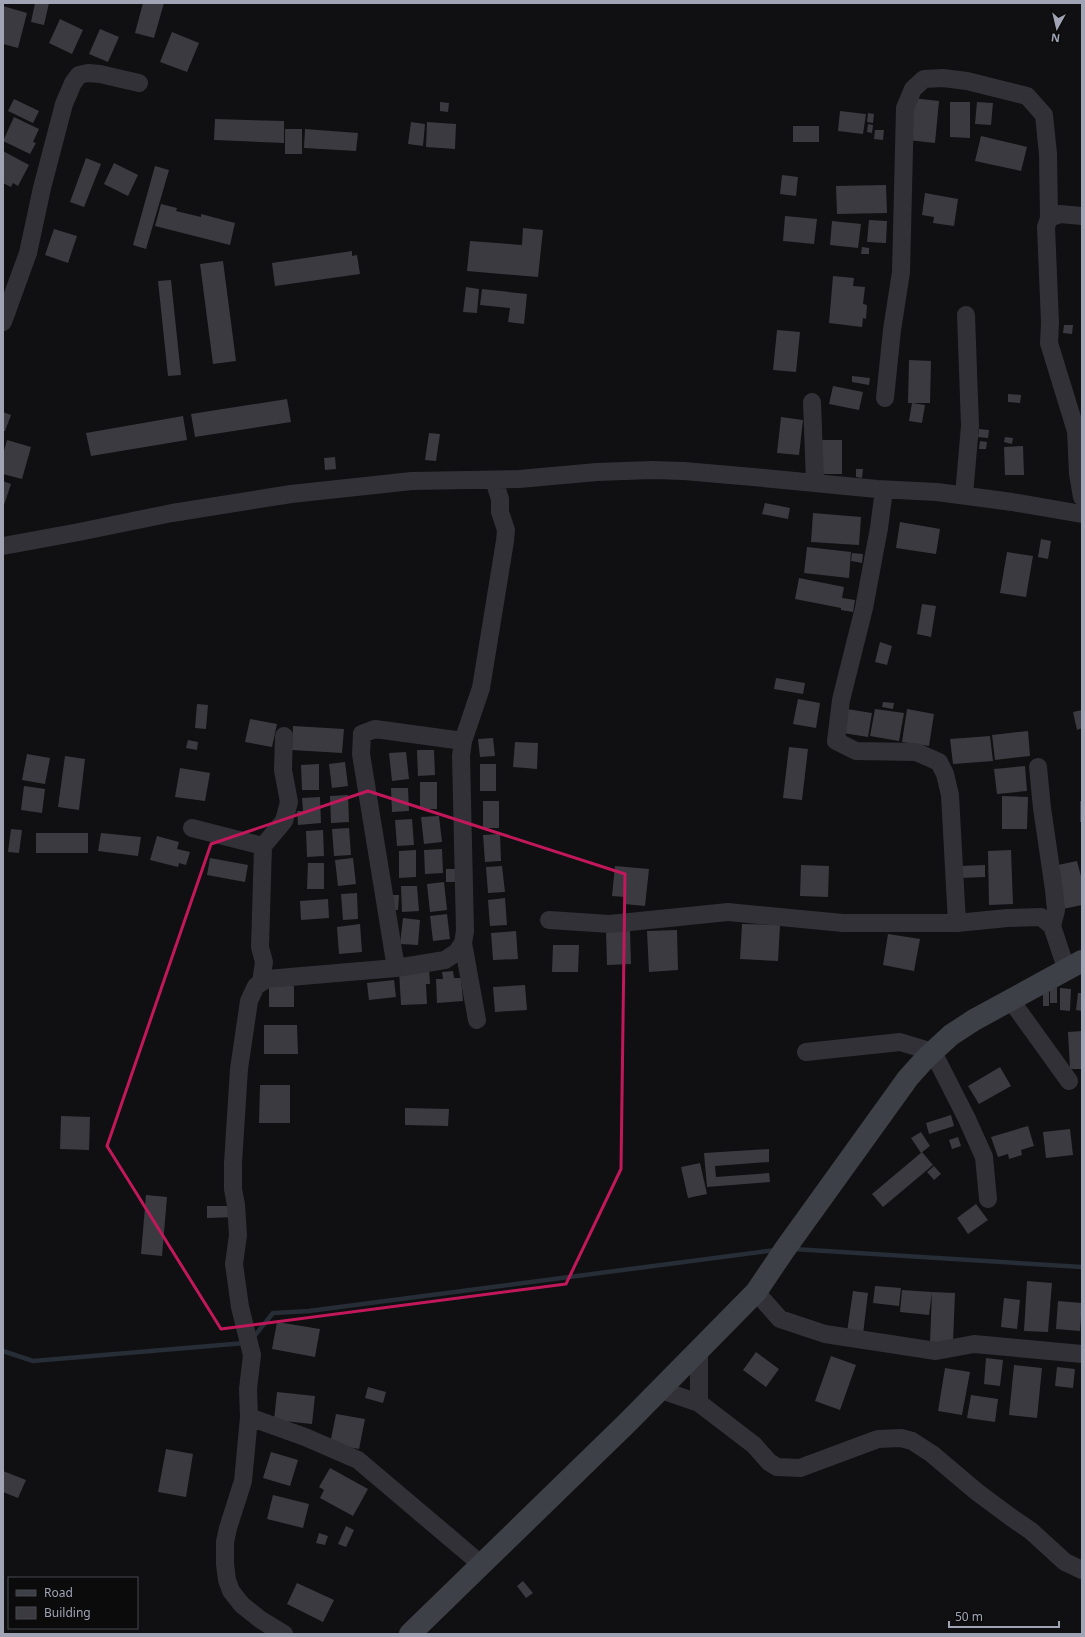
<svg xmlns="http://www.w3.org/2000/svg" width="1085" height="1637" viewBox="0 0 1085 1637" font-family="'Noto Sans',sans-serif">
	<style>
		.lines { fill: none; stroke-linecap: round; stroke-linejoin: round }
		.stream { stroke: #262d36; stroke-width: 4.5 }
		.building { fill: #3a3a40 }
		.minor { stroke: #313137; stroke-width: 18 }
		.secondary { stroke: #3e4047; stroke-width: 22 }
		.marked { fill: none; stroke: #c2185b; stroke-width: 3; stroke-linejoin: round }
	</style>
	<rect width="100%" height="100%" fill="#101012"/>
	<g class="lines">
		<!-- stream -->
		<path class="stream" d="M793 1249 1082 1267
			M252 1339 273 1313 309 1311 776 1250
			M3 1351 33 1361 245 1343"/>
	</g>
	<!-- building -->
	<path class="building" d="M35 3H49L44 25 31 22Z
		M143 3H164L154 38 135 33Z
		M3 6 27 13 18 48 3 44Z
		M60 19 83 30 72 54 49 43Z
		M100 29 119 37 108 62 89 54Z
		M172 32 199 43 187 72 160 62Z
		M912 98 939 101 935 143 908 140Z
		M14 99 39 111 33 123 8 111Z
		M440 102 449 103 448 112 440 111Z
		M950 102H970V138L950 137Z
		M977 102 993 103 991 125 975 124Z
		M840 111 866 114 863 134 838 131Z
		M868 113 874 114 873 123 867 122Z
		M14 117 39 129 33 142 36 143 30 154 3 141Z
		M215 119 284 121V143L214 140Z
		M411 122 425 124 423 146 408 144Z
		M427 122 456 124 455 149 426 147Z
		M868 124 873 125 872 133 867 132Z
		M793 126H819V142H793Z
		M285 129H302V154H285Z
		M305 129 358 133 356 151 304 148Z
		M875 130H884L883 140 874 139Z
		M981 136 1027 147 1021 171 975 161Z
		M3 151 29 165 18 186 13 183 11 187 3 183Z
		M86 158 101 164 84 207 70 202Z
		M114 163 138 175 128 196 104 184Z
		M155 166 169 170 146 249 133 245Z
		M782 175 798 177 796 196 780 194Z
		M886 185 887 213 837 214 836 186Z
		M925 193 958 199 954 226 933 223 934 217 922 215Z
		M161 204 177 208 176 211 201 217V214L235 223 230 245 155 226Z
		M785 216 817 219 814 244 783 241Z
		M869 220 887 221 886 243 867 242Z
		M832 221 861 224 858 248 830 245Z
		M523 228 543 230 538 277 467 271 470 241 522 245Z
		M54 229 77 236 68 263 45 255Z
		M862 247 869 248V254H861Z
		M352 251V256L357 255 360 274 275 286 272 263Z
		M223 261 236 361 213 364 200 264Z
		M833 276 854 278 853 286 865 287 863 304 867 305 866 319 863 318 862 327 829 323Z
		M171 280 181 375 168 376 158 281Z
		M466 287 479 289 477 313 463 312Z
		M482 289 527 294 524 324 508 322 510 308 480 305Z
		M1064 325H1073L1072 334 1063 333Z
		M777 330 800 332 796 372 773 370Z
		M909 360 931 361 930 403H908Z
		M852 376 870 378 869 385 852 382Z
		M833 386 863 392 859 410 829 404Z
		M1008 394 1021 395 1020 403 1008 402Z
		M287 399 291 422 195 437 191 414Z
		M912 403 925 405 922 423 909 421Z
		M3 412 11 415 5 431H3Z
		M183 416 187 440 91 456 86 433Z
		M781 417 803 420 799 455 777 453Z
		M979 429 989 430 988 438 978 437Z
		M429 433 440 434 436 461 425 460Z
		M1005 437 1013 438 1012 444 1004 442Z
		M7 440 31 447 22 479 3 474V454Z
		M821 440H842V474H821Z
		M980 441 987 442 986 449H979Z
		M1023 446 1024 475H1005L1004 447Z
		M335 457 336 469 325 470 324 458Z
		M856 469H863L862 478 856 477Z
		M3 481 11 484 3 508Z
		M765 503 790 508 788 519 762 514Z
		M813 513 861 517 859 545 811 542Z
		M900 522 940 529 936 554 896 548Z
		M1041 539 1051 541 1048 559 1038 557Z
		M807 547 851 552 849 578 804 573Z
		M1007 552 1033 556 1026 597 1000 593Z
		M852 553 863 554 862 563 851 561Z
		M799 578 844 587 842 598 855 600 853 612 841 610V608L795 599Z
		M922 604 936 606 931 637 917 634Z
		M880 642 892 646 887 665 875 662Z
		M776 678 805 683 803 694 774 689Z
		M798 699 820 703 816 728 793 724Z
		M883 702 894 703 893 709 882 707Z
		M197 704 208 705 206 729 195 728Z
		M847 709 872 713 868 737 843 733Z
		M875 709 904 713 899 741 870 736Z
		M907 709 934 714 929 746 902 742Z
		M1082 710V728L1077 730 1073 712Z
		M250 719 277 724 272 747 245 742Z
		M293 726 344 729 342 753 292 750Z
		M1028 731 1030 756 995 760 992 735Z
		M990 736 993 761 953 764 950 739Z
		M493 738 495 756 480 757 478 739Z
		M188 740 198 742 197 750 186 748Z
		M515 742 538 743 537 769 513 767Z
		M789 747 808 749 802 800 783 798Z
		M417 750H434L435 775 418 776Z
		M406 752 409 779 392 781 389 753Z
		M27 754 50 758 45 784 22 780Z
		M65 756 85 759 79 810 58 807Z
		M345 762 348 786 332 788 329 764Z
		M319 764V790H302L301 765Z
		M480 764H496V791H480Z
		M1025 766 1027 791 997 794 994 769Z
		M180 768 210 773 205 801 175 797Z
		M420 782H437V809H420Z
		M24 786 45 789 42 813 21 810Z
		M391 788H408L409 811 392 812Z
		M348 795 349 822 331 823 330 796Z
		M1002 796 1028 797 1027 829H1002Z
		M320 797 321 823 298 825 297 811H303L302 798Z
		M483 801H499V828H483Z
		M1080 801H1082V822H1080Z
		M439 816 442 842 424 844 421 817Z
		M412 819 414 845 397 846 395 820Z
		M349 828 351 855 334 856 332 829Z
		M11 829 22 830 19 853 8 852Z
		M323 830 324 856 307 857 306 831Z
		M36 833H88V853H36Z
		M101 833 141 837 138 856 98 851Z
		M500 834 501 861 485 862 483 835Z
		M157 836 179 842 177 849 190 852 186 865 179 863 178 867 150 860Z
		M442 849 443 873 425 874 424 850Z
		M416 850V877L399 878V851Z
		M1011 850 1013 904 989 905 988 851Z
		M210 858 248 865 245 882 207 875Z
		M353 858 356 884 338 886 335 860Z
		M1077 861 1082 880V905L1063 909 1053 866Z
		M308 863H324V889H307Z
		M801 865 829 866 828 897 800 896Z
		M985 865V877L960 878 959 866Z
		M502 866 505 892 488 893 486 867Z
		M615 866 649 869 645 906 624 904 625 897 612 896Z
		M446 869H456V882H446Z
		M444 882 447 910 430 912 427 884Z
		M401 886H417L419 911 402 912Z
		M357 893 358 919 343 920 341 894Z
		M389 895H399L398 910H388Z
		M505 898 507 925 490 926 488 900Z
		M328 899 329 918 301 920 300 901Z
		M447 914 450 939 433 941 430 916Z
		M403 918 420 920 418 945 400 944Z
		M360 924 362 952 339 954 337 927Z
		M742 924 780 925 778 961 740 959Z
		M606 930H630L631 964 607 965Z
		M677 930 678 970 649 972 647 931Z
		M516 931 518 959 493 960 491 933Z
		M888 934 920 939 914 971 883 965Z
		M553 945H579L578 972H552Z
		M429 968 430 984H426L427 1004 401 1005 399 970Z
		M453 971 454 978H461L463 1001 437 1003 436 979H443L442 972Z
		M394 980 396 997 369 1000 367 983Z
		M525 985 527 1010 495 1012 493 987Z
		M269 986H294V1007H269Z
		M1050 986H1057V1003H1050Z
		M1060 988 1071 989 1070 1011 1060 1010Z
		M1043 991H1049V1006H1043Z
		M1078 993H1082V1011L1076 1010Z
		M264 1025H297L298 1054H264Z
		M1082 1031V1069H1070L1068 1032Z
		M1000 1067 1011 1086 979 1104 968 1086Z
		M260 1085H290V1123H259Z
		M405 1108 449 1109 448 1126 405 1125Z
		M951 1115 954 1126 929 1134 926 1123Z
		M61 1116 90 1117 89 1150 60 1149Z
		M1028 1126 1034 1146 1021 1150 1022 1155 1009 1159 1008 1154 998 1157 991 1137Z
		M1070 1129 1073 1155 1046 1158 1043 1132Z
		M921 1132 930 1146 921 1153 911 1138Z
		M958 1137 961 1146 952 1149 949 1140Z
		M769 1149V1162L715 1166 716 1177 769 1173 770 1182 707 1187 704 1153Z
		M922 1152 933 1165 883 1207 872 1194Z
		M700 1163 707 1194 688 1198 681 1167Z
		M934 1166 941 1174 934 1180 927 1172Z
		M146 1195 167 1197 162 1256 141 1254Z
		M976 1204 988 1220 968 1234 957 1218Z
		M207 1206H235V1217L207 1218Z
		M1027 1281 1052 1283 1048 1332 1024 1331Z
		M875 1286 901 1288 899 1306 873 1303Z
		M902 1290 932 1292 929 1315 900 1312Z
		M853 1291 868 1293 863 1334 847 1332Z
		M932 1292 955 1293 953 1343 930 1342Z
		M1004 1298 1020 1300 1017 1329 1001 1327Z
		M1058 1301 1082 1303 1080 1331 1056 1329Z
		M277 1322 320 1329 315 1357 272 1349Z
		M756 1352 779 1369 766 1387 743 1370Z
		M831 1356 856 1365 840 1410 815 1401Z
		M986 1358 1003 1360 1000 1386 984 1384Z
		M1014 1365 1042 1368 1037 1418 1009 1415Z
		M1057 1367 1075 1369 1073 1388 1055 1386Z
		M945 1368 970 1372 962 1415 938 1411Z
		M368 1387 386 1392 383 1403 365 1398Z
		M277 1392 315 1396 312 1424 274 1420Z
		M971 1395 998 1399 995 1422 967 1418Z
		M336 1414 365 1419 359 1449 330 1444Z
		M166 1449 193 1454 186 1497 158 1492Z
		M271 1452 298 1460 290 1486 263 1478Z
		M330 1468 368 1489 353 1516 320 1498 324 1490 319 1487Z
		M3 1471 26 1480 18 1498 3 1492Z
		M273 1495 309 1504 303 1528 267 1519Z
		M346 1526 354 1530 346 1547 338 1544Z
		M319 1533 328 1536 325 1545 316 1543Z
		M523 1581 533 1593 526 1598 517 1586Z
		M297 1583 334 1600 323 1622 287 1604Z"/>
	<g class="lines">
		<!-- minor -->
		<path class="minor" d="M1082 216 1060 214 1049 218 1046 227 1050 323 1049 343 1076 431 1078 474 1082 497
			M3 322 28 253 42 188 64 104 73 83 79 75 88 73 100 74 139 83
			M885 398 892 330 901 272 905 108 913 89 924 79 943 78 967 81 1027 96 1044 115 1048 154 1049 218
			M812 402 815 482
			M884 490 879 528 864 608 841 700 836 741 856 751 916 752 939 762 945 774 950 795 957 923
			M964 495 970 426 966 315
			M3 546 79 532 172 513 291 494 412 481 519 479 597 472 652 470 684 471 753 477 877 489 937 492 1012 502 1082 514
			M1038 767 1042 808 1054 890 1056 910 1052 926
			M192 828 263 846
			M549 920 610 924 728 912 843 923H957L1007 918 1041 917 1052 926 1066 968
			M396 968 361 754 362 734 375 729 463 741
			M261 982 264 962 260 947 263 846 284 821 289 802 283 770 284 736
			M1010 999 1069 1081
			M477 1020 463 943 465 931 461 756 463 741 481 688 505 541 506 530 500 512V499L494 480
			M806 1052 900 1042 933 1052 967 1119 984 1157 988 1199
			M756 1292 780 1319 825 1334 936 1351 974 1344 1082 1354
			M661 1390 699 1403 754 1445 769 1462 777 1467 800 1468 878 1439 901 1438 912 1441 932 1454 977 1492 1012 1518 1031 1531 1065 1562 1082 1570
			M699 1403V1351
			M249 1417 305 1437 358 1460 482 1565
			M284 1634 261 1620 242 1605 231 1591 227 1580 225 1564V1542L228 1528 243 1481 245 1460 249 1417 248 1389 252 1355 240 1307 234 1264 238 1235 236 1205 233 1189V1163L239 1069 249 1001 256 986 267 979 396 968 445 960 457 952 463 943"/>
		<!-- secondary -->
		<path class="secondary" d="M410 1634 628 1422 756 1292 785 1249 908 1078 926 1058 951 1035 974 1020 1082 961"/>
	</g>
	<!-- marked area -->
	<path class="marked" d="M368 791 625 874 621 1169 566 1284 221 1329 107 1146 211 844Z"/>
	<!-- border -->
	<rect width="1085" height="1637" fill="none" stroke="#a0a4b4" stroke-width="8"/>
	<!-- legend -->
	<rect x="8" y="1577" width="130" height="52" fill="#0b0b0c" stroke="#47484f"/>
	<rect x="16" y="1590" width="20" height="6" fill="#3e4047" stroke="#47484f"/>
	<text x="44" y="1597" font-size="12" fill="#a0a4b4">Road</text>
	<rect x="16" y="1607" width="20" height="12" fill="#3a3a40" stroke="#47484f"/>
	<text x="44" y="1617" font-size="12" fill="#a0a4b4">Building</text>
	<!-- north arrow -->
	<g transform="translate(1057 28) rotate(188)" stroke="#0b0b0c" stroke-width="3" paint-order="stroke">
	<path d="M0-3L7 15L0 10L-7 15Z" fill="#a0a4b4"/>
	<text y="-6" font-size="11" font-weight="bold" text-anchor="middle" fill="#a0a4b4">N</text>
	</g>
	<!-- scale -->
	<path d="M949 1621v6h110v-6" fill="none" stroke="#a0a4b4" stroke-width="2"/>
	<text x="955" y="1621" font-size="12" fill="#a0a4b4" stroke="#0b0b0c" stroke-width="3" paint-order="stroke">50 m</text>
</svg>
